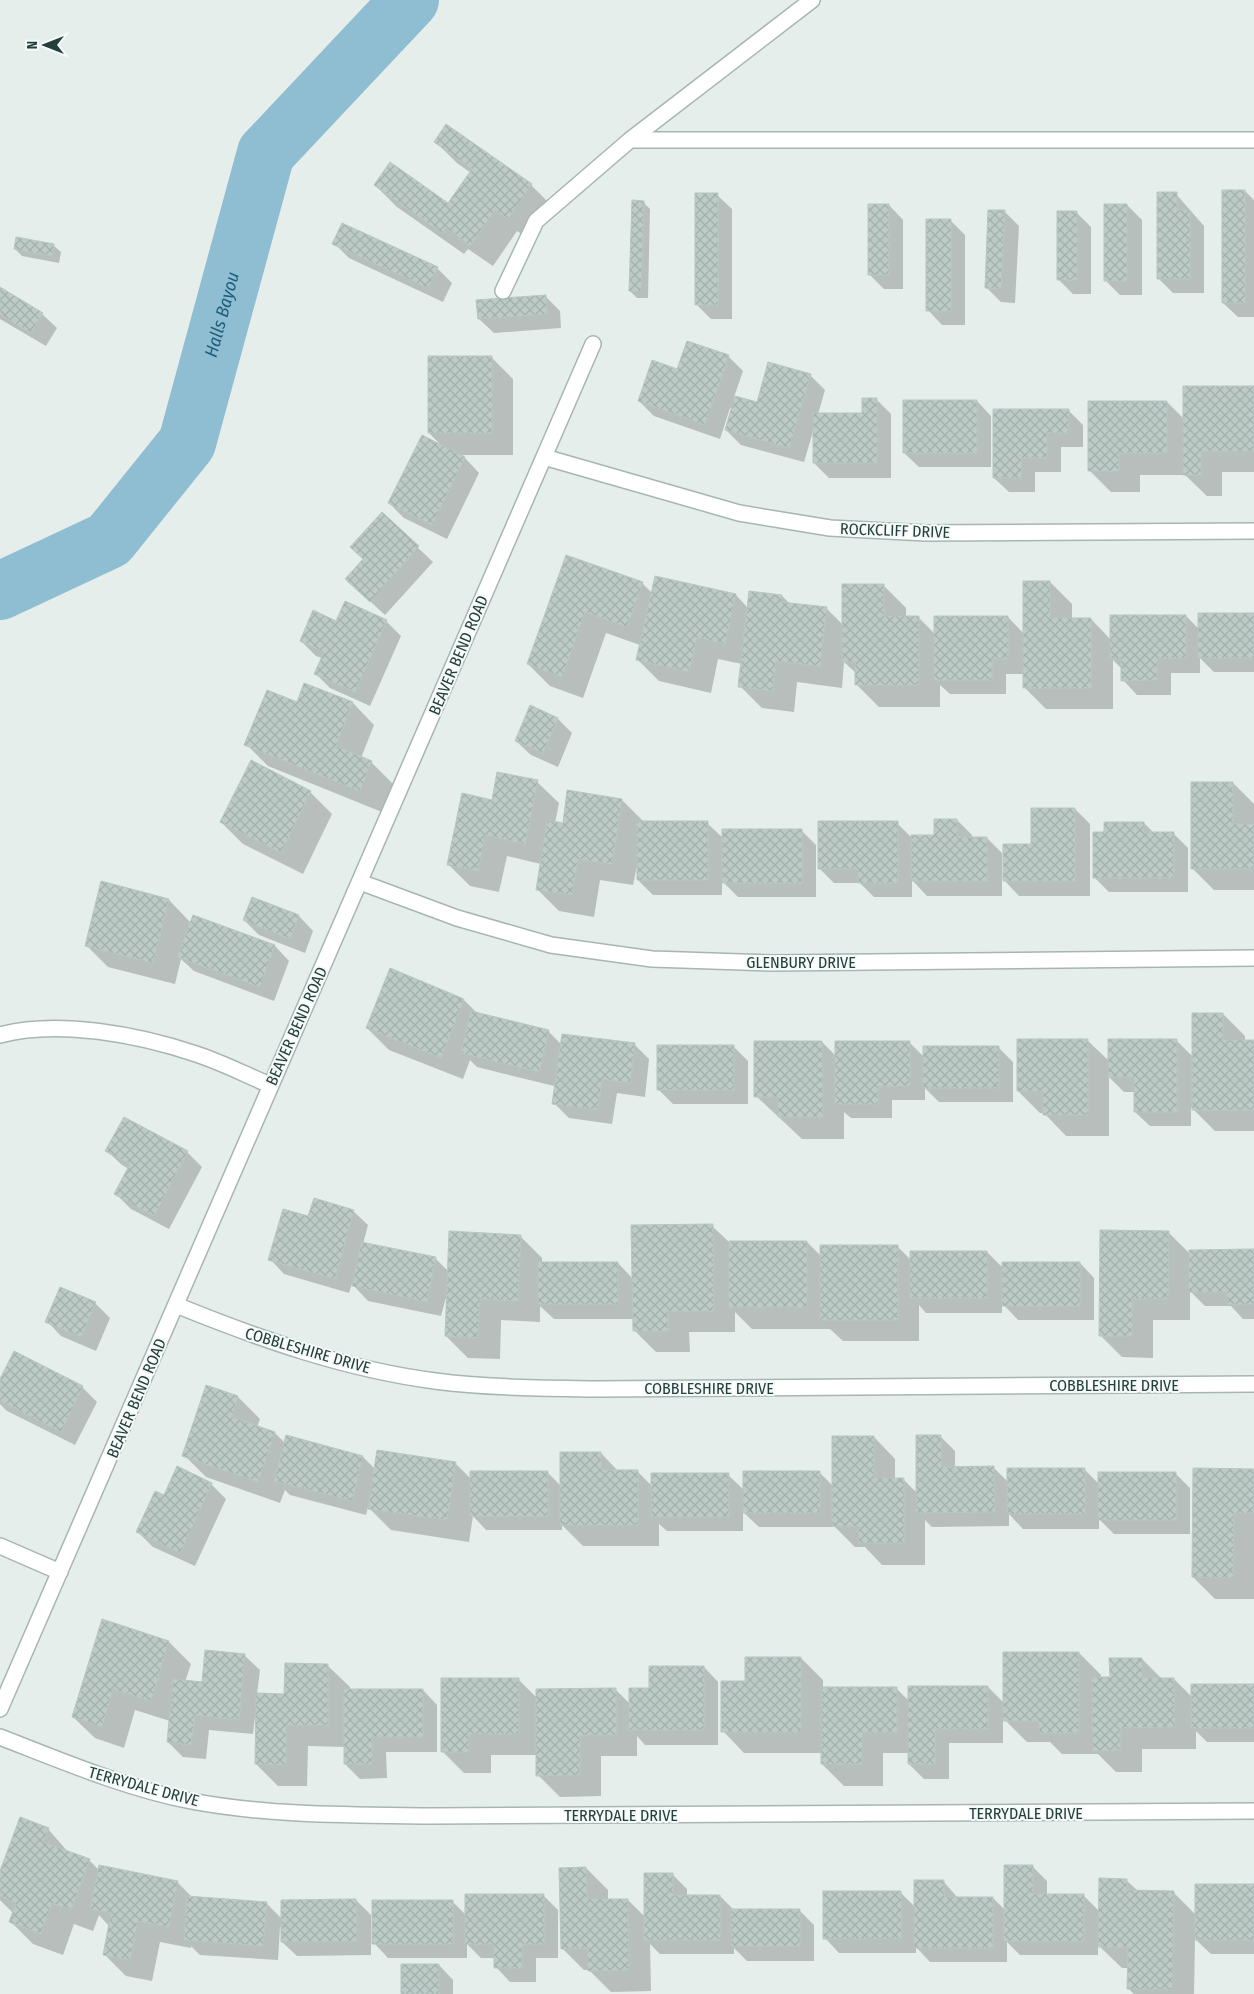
<svg xmlns="http://www.w3.org/2000/svg" width="1254" height="1994" viewBox="0 0 1254 1994" font-family="'Fira Sans Condensed',sans-serif">
	<style>
		.shadow { fill: #0003 }
		.lines { fill: none; stroke-linecap: round; stroke-linejoin: round }
		.river { stroke: #8fbdd1; stroke-width: 58 }
		.building { fill: url(#building-cross-hatch); stroke: #b7c7c3 }
		.service-casing { stroke: #a7b6b3; stroke-width: 18 }
		.minor-casing { stroke: #a7b6b3; stroke-width: 18 }
		.service { stroke: #fff; stroke-width: 15 }
		.minor { stroke: #fff; stroke-width: 15 }
		.labels { text-anchor: middle; stroke-width: 4; stroke-linejoin: round; paint-order: stroke }
		.street-label { font-size: 16px; fill: #243f3c; stroke: #f5faf8 }
		.water-label { font-size: 18px; font-style: italic; fill: #1f5e7a; stroke: #f5faf8 }
	</style>
	<defs>
		<pattern id="building-cross-hatch" width="8" height="8" patternUnits="userSpaceOnUse" patternTransform="scale(1.25)"><rect width="8" height="8" fill="#bdcbc7"/><path d="M0 0l8 8M0 8l8-8" fill="none" stroke="#a2afac"/></pattern>
	</defs>
	<rect width="100%" height="100%" fill="#e5eeeb"/>
	<!-- shadow -->
	<path class="shadow" d="M447 125 531 185 553 207 530 240 517 231 493 266 468 249 464 254 397 207 375 185 448 205 471 173 457 163 436 142Z
		M1245 191 1254 200V317H1238L1223 303Z
		M1176 194 1204 226V293H1173L1158 278Z
		M717 195 732 209V319H711L696 304Z
		M643 202 650 209 648 298H637L630 291Z
		M889 205 903 220V289H884L869 274Z
		M1127 205 1142 220V295H1120L1105 280Z
		M1004 211 1019 226 1015 303 1001 302 986 287Z
		M1076 212 1091 227V294H1073L1058 279Z
		M950 220 965 235V325H942L928 310Z
		M343 224 437 268 452 283 443 302 349 258 334 243Z
		M53 245 61 252 59 263 22 256 15 249Z
		M0 288 42 314 57 328 46 346 0 319Z
		M546 297 560 311 561 328 494 333 479 319Z
		M728 356 743 371 734 397 757 404 810 375 825 390 818 414H863L876 399 891 414V478H829L814 463V428L804 462 741 445 726 430 732 409 730 408 720 439 654 416 639 401 678 370Z
		M491 357 513 379V455H458L465 458 479 473 447 539 404 518 389 503 443 447 429 433Z
		M1254 387V472H1222V496H1207L1185 475H1140V492H1111L1089 470 1167 402 1185 420Z
		M977 401 991 416V467H919L904 453Z
		M1069 411 1083 425V447H1061V472H1035V492H1009L994 478Z
		M382 514 433 562 385 615 346 579 364 559Z
		M567 556 642 583 652 593 736 595 748 608 782 596 790 604 826 608 843 625 884 586 906 608V617H918L935 634 1008 617 1024 634 1050 582 1072 604V619H1091L1111 640 1186 616 1200 630 1254 615V672H1214L1200 658V673H1171V695H1137L1123 680V670L1113 660V709H1046L1024 687V674H1006V694H950L940 685V707H879L857 685V674L844 662 842 688 797 682 794 712 762 708 740 686 742 664 718 659 711 693 659 681 637 659 640 645 606 633 583 698 550 686 528 664Z
		M386 621 401 636 370 706 330 688 316 674 322 658 316 656 301 641 337 623Z
		M305 684 353 703 374 725 361 758 371 762 393 784 382 812 268 766 246 744 297 703Z
		M558 719 572 733 558 767 531 755 516 741Z
		M537 782 559 803 555 823 564 824 622 800 644 822 707 823 724 839 801 830 816 845V897H738L722 881V895H653L638 880 637 866 633 885 600 880 594 917 559 911 537 889 541 864 507 856 499 892 470 886 448 864 493 801Z
		M1233 783 1254 804V890H1214L1192 868Z
		M310 792 332 814 303 874 243 844 221 822Z
		M1075 809 1090 824V896H1019L1005 881 1032 845Z
		M957 820 972 835V838H987L1002 853V896H927L912 880V897H874L860 883H834L819 868 897 823 911 837H935Z
		M1144 823 1154 833H1173L1188 848V892H1109L1094 877 1105 833Z
		M101 883 169 900 191 923 194 916 275 946 289 961 274 1001 194 971 181 959 175 984 108 967 86 945Z
		M252 898 299 916 313 931 305 953 259 935 244 920Z
		M464 1000 478 1014 548 1031 561 1044 635 1045 649 1059 645 1097 617 1093 612 1124 569 1118 554 1103 557 1081 554 1086 477 1067 470 1060 463 1079 389 1050 367 1028Z
		M1223 1014 1245 1036V1041H1254V1131H1215L1191 1107V1126H1150L1135 1112V1092H1124L1109 1077V1136H1066L1044 1113H1040L1018 1091 1087 1040 1109 1061 1176 1040 1193 1057Z
		M822 1042 836 1056 910 1043 924 1057 998 1047 1013 1062V1102H939L925 1088V1100H892V1118H851L844 1112V1139H802L756 1096Z
		M733 1046 748 1061V1104H673L658 1089Z
		M107 1151 187 1152 202 1167 169 1229 131 1209 116 1194 129 1169 122 1165Z
		M353 1211 368 1225 363 1244 435 1258 449 1272 520 1236 542 1258V1263H618L633 1279 712 1226 729 1242H807L821 1256 897 1246 912 1261 987 1252 1004 1269 1080 1263 1094 1278V1320H1018L1002 1303V1313H926L919 1305V1341H843L830 1329H752L735 1312V1332H689L690 1352H656L634 1330V1319H554L540 1306V1322L501 1320 500 1359 468 1358 446 1336 448 1290 441 1316 368 1301 352 1284 349 1293 284 1274 270 1259 309 1218Z
		M1168 1232 1190 1254 1254 1250V1319H1243L1231 1306H1205L1190 1291V1320H1153V1358L1122 1357 1100 1335Z
		M95 1303 110 1318 96 1351 61 1336 47 1321Z
		M0 1381 82 1387 97 1402 75 1445 7 1411 0 1404Z
		M207 1387 238 1397 260 1419 257 1427 275 1433 286 1444 363 1457 375 1469 455 1463 471 1479 547 1472 561 1486 601 1453 618 1471H637L652 1486 728 1475 744 1490 819 1472 833 1486 874 1437 895 1459V1479H903L917 1493 940 1436 955 1451V1468H994L1008 1482 1085 1470 1099 1484 1175 1473 1190 1488V1534H1114L1099 1519V1529H1023L1009 1514V1526L932 1527 925 1520V1565H882L865 1547H855L835 1527H759L743 1512V1531H667L659 1524V1546H583L562 1525V1530H486L473 1516 469 1542 391 1530 368 1507 366 1515 290 1495 285 1490 280 1503 206 1477 184 1455Z
		M178 1468 211 1484 226 1499 195 1566 153 1547 138 1532 164 1496Z
		M1254 1470V1599H1215L1193 1577Z
		M103 1621 169 1642 191 1664 185 1682 203 1684 245 1656 260 1670 257 1694 286 1695 328 1666 350 1687V1691L423 1690 437 1705V1752H386L387 1778 360 1779 345 1764V1747L308 1746 307 1786H278L256 1764 257 1717H255L253 1734 209 1730 206 1759 183 1757 168 1742 170 1721 135 1710 124 1748 95 1738 73 1717Z
		M1079 1653 1101 1675V1678H1111L1142 1659 1162 1679H1174L1192 1697 1254 1686V1742H1207L1196 1731V1749H1142V1772H1116L1098 1754H1062L1050 1742H1027L1003 1718V1743H949V1779H924L909 1764V1753H883V1786H844L822 1764V1753H744L723 1731 746 1683 801 1658 823 1680V1688H896L909 1701 988 1687 1005 1704Z
		M704 1667 718 1682V1745H645L637 1736V1756H601V1796L560 1797 538 1775V1755H491V1773H464L442 1751 518 1679 537 1698 615 1689 631 1705 650 1689Z
		M48 1829 69 1853 89 1860 99 1870 177 1882 193 1898 266 1903 282 1919 356 1900 371 1915V1955L297 1956 282 1942V1927H280L278 1960 200 1955 191 1946V1948L160 1942 152 1981 126 1976 104 1954 109 1926 99 1915 93 1931 74 1924 63 1955 33 1944 11 1922 14 1914 0 1900V1874Z
		M1033 1867 1047 1881V1895H1083L1100 1912 1126 1880 1138 1891 1173 1892 1196 1915 1254 1885V1954H1211L1195 1939 1194 1994H1134L1129 1989V1968H1122L1098 1945V1955H1020L1007 1942V1962H930L916 1947V1953H839L825 1938 901 1893 915 1907 943 1881 958 1898H993L1006 1911Z
		M586 1868 608 1890V1900H628L646 1918 672 1874 687 1889V1896H720L734 1910H799L814 1925V1961H747L734 1948V1954H660L650 1944 651 1991 611 1992 589 1970H584L562 1948Z
		M543 1895 558 1910V1958H536V1982H510L496 1967V1958H481L467 1944V1958H388L374 1943 453 1902 467 1916Z
		M439 1965 453 1980V1994H402Z"/>
	<g class="lines">
		<!-- river -->
		<path class="river" id="s1" d="M0 591 109 540 187 443 266 153 410 0"/>
	</g>
	<!-- building -->
	<path class="building" d="M446 124 532 184 508 219 495 210 470 246 446 228 442 233 374 185 390 162 448 203 472 169 434 142Z
		M1222 190H1245V303H1222Z
		M1157 192H1177V210H1190V279H1157Z
		M695 193H718V305H695Z
		M632 200 644 201 641 292 629 291Z
		M868 204H889V275H868Z
		M1104 204H1127V281H1104Z
		M988 210H1005L1001 289 985 288Z
		M1057 211H1077V280H1057Z
		M926 219H951V311H926Z
		M342 223 438 267 428 288 332 244Z
		M16 237 54 244 52 256 14 249Z
		M0 287 43 313 31 333 0 314Z
		M546 295 547 314 478 319 476 300Z
		M687 341 729 355 705 425 638 401 652 360 677 369Z
		M428 356H492V433H428Z
		M768 362 811 374 789 448 725 430 735 396 757 402Z
		M1183 386H1254V451H1201V475H1183Z
		M862 398H877V463H813V413H862Z
		M903 400H977V453H903Z
		M1088 401H1167V453H1119V471H1088Z
		M993 409H1069V433H1047V458H1021V478H993Z
		M422 435 465 457 432 525 388 503Z
		M382 512 419 546 370 602 345 579 363 559 350 547Z
		M566 555 643 582 627 627 585 612 562 677 527 664Z
		M655 576 736 594 725 644 697 637 689 672 636 660Z
		M1023 581H1050V618H1091V688H1023Z
		M842 584H884V616H919V685H855V662H842Z
		M749 591 782 595 781 602 827 607 820 666 776 661 773 691 738 687Z
		M345 601 387 620 355 692 314 674 324 652 300 641 313 610 336 621Z
		M1198 613H1254V658H1198Z
		M1110 615H1186V658L1157 659V680L1121 681V659H1110Z
		M934 616H1008V659H992V680H934Z
		M304 683 353 702 336 746 372 761 360 791 244 745 267 690 297 702Z
		M530 705 558 718 543 753 515 741Z
		M251 760 311 791 281 853 220 822Z
		M497 772 538 780 525 844 485 835 478 871 447 865 462 793 492 800Z
		M1191 782H1233V824H1254V869H1191Z
		M567 790 622 799 612 864 578 859 572 895 536 890 547 820 563 823Z
		M1031 808H1075V881H1003V844H1031Z
		M934 819H957V837H987V881H911V835H934Z
		M637 821H708V880H637Z
		M818 821H898V883H858V869H818Z
		M1104 822H1144V832H1174V878H1093V832H1104Z
		M722 829H802V883H722Z
		M101 881 169 899 153 963 85 946Z
		M252 897 299 915 290 939 243 920Z
		M193 915 275 945 260 987 177 957Z
		M390 968 464 999 441 1058 366 1028Z
		M471 1011 549 1030 539 1072 461 1053Z
		M1192 1013H1223V1040H1254V1110H1192Z
		M562 1034 635 1043 630 1083 602 1079 598 1110 552 1104Z
		M1017 1039H1088V1115H1043V1091H1017Z
		M1108 1039H1177V1112H1134V1077H1108Z
		M754 1041H822L823 1117H778V1097H754Z
		M835 1041H910V1086H878V1104H835Z
		M657 1045H734V1090H657Z
		M923 1046H999V1088H923Z
		M124 1117 188 1151 154 1216 114 1194 130 1164 105 1151Z
		M314 1198 354 1210 335 1279 268 1260 283 1209 308 1216Z
		M713 1224 714 1311H668V1331H633L631 1225Z
		M1100 1230 1169 1231 1168 1299H1132V1336H1099Z
		M449 1231 521 1235 518 1301 480 1299 478 1338 445 1336Z
		M729 1241H807V1307H729Z
		M361 1242 436 1257 427 1302 352 1286Z
		M820 1245H898V1320H820Z
		M1254 1249V1304H1227V1292H1189V1250Z
		M910 1251H987V1298H910Z
		M538 1262H618V1304H538Z
		M1002 1262H1080V1306H1002Z
		M60 1287 96 1302 81 1337 45 1322Z
		M14 1351 83 1386 61 1432 0 1401V1379Z
		M206 1385 238 1396 232 1417 275 1432 258 1482 182 1456Z
		M286 1435 363 1456 352 1501 274 1481Z
		M916 1435H941V1467L994 1466 995 1512 916 1513Z
		M832 1436H874V1478H904V1543H859V1526H832Z
		M377 1450 456 1462 447 1520 368 1509Z
		M560 1452H601V1470H638V1525H560Z
		M177 1466 212 1483 180 1553 136 1532 155 1491 164 1495Z
		M1007 1468H1085V1514H1007Z
		M1193 1468 1254 1469V1513H1234L1233 1578 1192 1577Z
		M470 1471H548V1516H470Z
		M743 1471H820V1513H743Z
		M1098 1472H1176V1520H1098Z
		M651 1473H729V1517H651Z
		M102 1619 169 1641 151 1701 113 1689 102 1727 72 1717Z
		M205 1650 245 1654 239 1720 195 1715 191 1745 167 1742 173 1679 202 1682Z
		M1003 1652H1079V1733H1039V1721H1003Z
		M745 1657H801V1732H721V1681H745Z
		M1109 1658H1142V1678H1174L1175 1727 1120 1728V1750L1093 1751 1092 1677H1110Z
		M285 1663 328 1664V1725H286V1765L255 1764 256 1693 284 1694Z
		M649 1666H704V1730H629V1688H649Z
		M441 1678H519V1734H469V1752H441Z
		M1191 1684H1254V1728H1191Z
		M908 1686H988V1729H935V1764H908Z
		M821 1687H897V1732H862V1764H821Z
		M616 1688V1735H580V1775L536 1776V1689Z
		M344 1689H423V1737H372V1764H344Z
		M20 1817 49 1828 43 1842 90 1859 71 1910 52 1903 41 1934 9 1922 16 1903 0 1896V1871Z
		M99 1865 178 1881 169 1927 138 1921 130 1960 103 1955 111 1913 90 1909Z
		M1004 1865H1033V1894H1084V1941H1004Z
		M586 1867 587 1899H628L629 1970 588 1971V1948L561 1949 559 1868Z
		M644 1873H673V1895H720V1940H644Z
		M1099 1878 1127 1879V1890L1174 1891 1172 1990 1127 1989 1128 1947H1098Z
		M914 1880H944V1897H993V1948H914Z
		M1195 1884H1254V1940H1195Z
		M823 1891H901V1939H823Z
		M465 1894H544V1944H522V1968H494V1944H465Z
		M187 1896 267 1902 263 1946 184 1940Z
		M356 1899 357 1941 281 1942V1900Z
		M372 1900H453V1944H372Z
		M731 1909H800V1946H731Z
		M401 1964H439V1994H401Z"/>
	<g class="lines">
		<!-- service casing -->
		<g class="service-casing">
			<path id="service" d="M630 140 812 0
				M503 291 536 221 630 140H1254"/>
		</g>
		<!-- minor casing -->
		<g class="minor-casing">
			<path id="minor" d="M544 457 739 513 830 528 926 533 1254 531
				M360 882 457 918 551 945 652 959 773 963 1254 958
				M0 1035C58 1019 140 1035 196 1054 221 1062 246 1075 270 1085
				M176 1305C260 1339 344 1369 435 1381 489 1388 543 1388 598 1389L1254 1384
				M0 1546 60 1572
				M0 1709 593 344
				M0 1737C62 1761 125 1788 191 1801 271 1816 352 1815 433 1816L1254 1811"/>
		</g>
		<!-- service -->
		<use href="#service" class="service"/>
		<!-- minor -->
		<use href="#minor" class="minor"/>
	</g>
	<g class="labels">
		<!-- street labels -->
		<g class="street-label">
			<text transform="translate(895 530) rotate(2)" y="6">ROCKCLIFF DRIVE</text>
			<text transform="translate(458 655) rotate(-67)" y="6">BEAVER BEND ROAD</text>
			<text x="801" y="968">GLENBURY DRIVE</text>
			<text transform="translate(296 1026) rotate(-66)" y="6">BEAVER BEND ROAD</text>
			<text transform="translate(308 1350) rotate(16)" y="6">COBBLESHIRE DRIVE</text>
			<text x="1114" y="1391">COBBLESHIRE DRIVE</text>
			<text x="709" y="1394">COBBLESHIRE DRIVE</text>
			<text transform="translate(136 1398) rotate(-67)" y="6">BEAVER BEND ROAD</text>
			<text transform="translate(144 1786) rotate(15)" y="6">TERRYDALE DRIVE</text>
			<text x="1026" y="1819">TERRYDALE DRIVE</text>
			<text x="621" y="1821">TERRYDALE DRIVE</text>
		</g>
		<!-- water labels -->
		<g class="water-label">
			<text dy="6" stroke="none"><textPath href="#s1" startOffset="378">Halls Bayou</textPath></text>
		</g>
	</g>
	<!-- north arrow -->
	<g transform="translate(45 45) rotate(270)" stroke="#f5faf8" stroke-width="4" paint-order="stroke">
	<path d="M0-4L9 19L0 12L-9 19Z" fill="#243f3c"/>
	<text y="-8" font-size="14" font-weight="bold" text-anchor="middle" fill="#243f3c">N</text>
	</g>
</svg>
